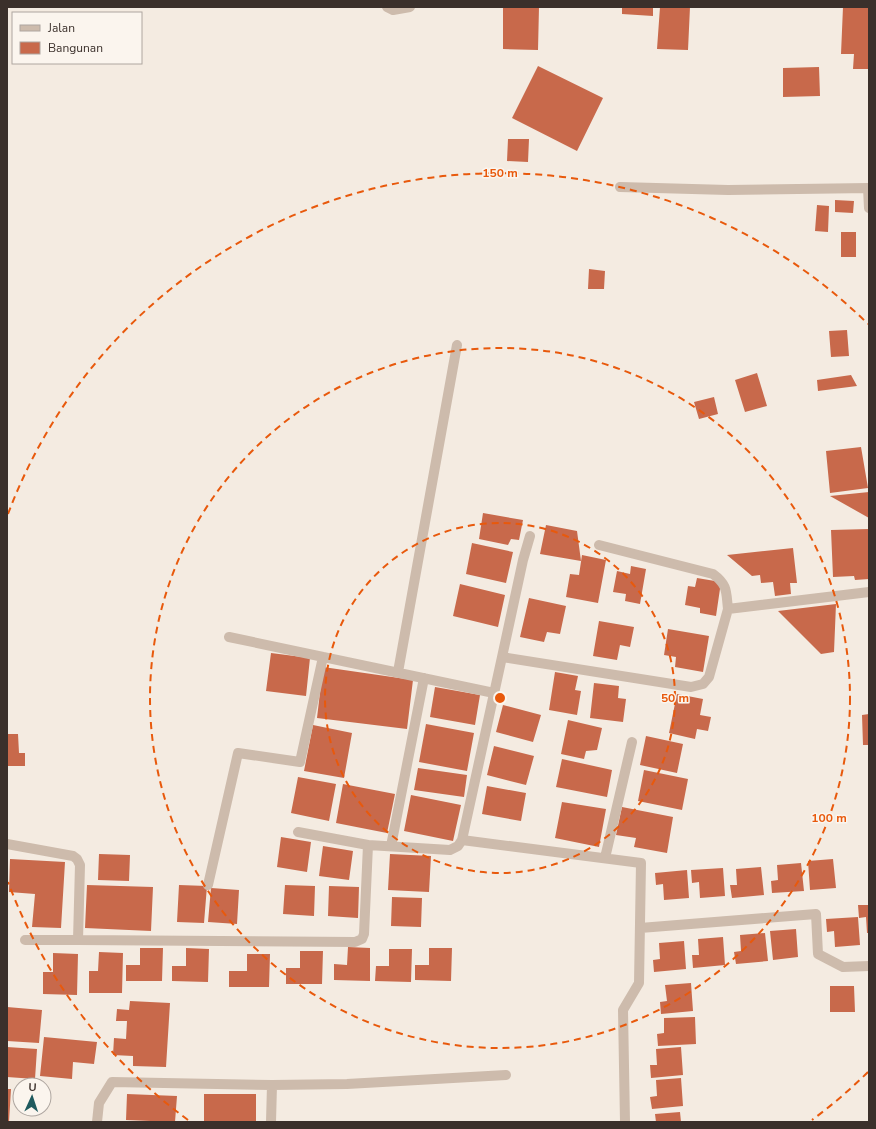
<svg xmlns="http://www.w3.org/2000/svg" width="876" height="1129" viewBox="0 0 876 1129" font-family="'Nunito Sans',sans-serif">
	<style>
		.building { fill: #c8694b }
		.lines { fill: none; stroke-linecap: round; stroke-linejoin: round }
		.minor { stroke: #cdbbac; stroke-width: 10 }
		.ring { fill: none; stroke: #e8590c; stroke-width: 2; stroke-dasharray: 7 5 }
		.centre { fill: #e8590c; stroke: #fbf5ee; stroke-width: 2 }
		.ring-label { font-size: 12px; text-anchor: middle; font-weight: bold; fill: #e8590c; stroke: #fbf5ee; stroke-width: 3; stroke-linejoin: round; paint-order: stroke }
	</style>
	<rect width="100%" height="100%" fill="#f4ebe1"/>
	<!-- building -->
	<path class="building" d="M503 7H539L538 50 503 49Z
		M622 7H653V16L622 14Z
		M660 7H690L688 50 657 49Z
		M843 7H869V69H853L854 54H841Z
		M538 66 603 98 577 151 512 118Z
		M819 67 820 96 783 97V68Z
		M508 139H529L528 162 507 161Z
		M835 200 854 201 853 213 835 212Z
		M817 205 829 206 828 232 815 231Z
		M841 232H856V257H841Z
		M589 269 605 271 604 289H588Z
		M847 330 849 356 831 357 829 331Z
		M757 373 767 406 745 412 735 380Z
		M851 375 857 386 818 391 817 380Z
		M714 397 718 414 699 419 694 402Z
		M861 447 868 488 830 493 826 451Z
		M869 492V518L830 496Z
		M483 513 523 520 519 540 511 539 508 545 479 539Z
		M546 525 577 531 581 561 540 554Z
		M869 529V579L855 580 854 576 833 577 831 530Z
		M472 543 513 552 506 583 466 574Z
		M793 548 797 583H790L791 594 775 596 773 582 761 583 760 575 752 576 727 555Z
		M582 555 606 560 598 603 566 597 570 574 579 575Z
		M631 566 646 569 640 604 625 601 626 594 613 592 617 571 630 574Z
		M697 578 721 582 716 616 700 613V608L685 605 688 586 695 587Z
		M460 584 505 595 498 627 453 616Z
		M529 598 566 606 560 634 547 632 544 642 520 637Z
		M836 604 834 652 821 654 778 611Z
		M599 621 634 627 630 647 620 645 617 660 593 656Z
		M668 629 709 636 703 672 675 667 676 657 664 655Z
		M271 653 310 658 306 696 266 691Z
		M323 667 413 680 407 729 317 718Z
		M555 672 578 676 575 690 581 691 577 715 549 710Z
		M594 683 619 686 618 698 626 699 623 722 590 718Z
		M435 687 480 695 475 725 430 717Z
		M677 694 703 699 700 715 711 717 708 731 697 729 695 739 669 733Z
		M503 705 541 715 533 742 496 732Z
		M869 714V745H863L862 715Z
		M568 720 602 728 597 750 586 751 584 759 561 754Z
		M426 724 474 733 467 771 419 762Z
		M313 725 352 733 344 778 304 771Z
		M7 734H18L19 753H25V766H7Z
		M646 736 683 744 677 773 640 765Z
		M494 746 534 756 526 785 487 775Z
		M562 759 612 770 607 797 556 787Z
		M418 768 467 775 464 797 414 790Z
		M644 770 688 779 682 810 638 801Z
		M298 777 336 784 329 821 291 813Z
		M343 784 395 794 387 833 336 823Z
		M487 786 526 793 521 821 482 814Z
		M411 795 461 805 453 841 404 831Z
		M562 802 606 809 599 847 555 838Z
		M622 807 673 817 667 853 634 847 636 838 616 835Z
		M281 837 311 842 307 872 277 867Z
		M323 846 353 851 349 880 319 876Z
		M99 854 130 855 129 881 98 880Z
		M390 854 431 856 429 892 388 890Z
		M10 859 65 862 61 928 32 927 35 894 9 892Z
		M833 859 836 888 810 890 808 861Z
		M801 863 804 891 772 893 771 881 778 880 777 865Z
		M761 867 764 895 732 898 730 885H737L736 869Z
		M723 868 725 896 700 898 699 882 692 883 691 870Z
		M687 870 689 898 664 900 663 884 656 885 655 873Z
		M87 885 153 887 151 931 85 928Z
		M179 885 207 886 204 923 177 922Z
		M285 885 315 886 314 916 283 914Z
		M329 886 359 887 358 918 328 916Z
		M211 888 239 890 237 924 208 922Z
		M392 897 422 898 421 927 391 926Z
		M858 905H869V933H867L866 917 859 918Z
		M858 917 860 945 835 947 834 931 827 932 826 919Z
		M796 929 798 957 773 960 770 931Z
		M765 933 768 961 736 964 734 952 741 951 740 935Z
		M723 937 725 965 693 968 692 955H699L698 939Z
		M684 941 686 969 654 972 653 960 660 959 659 943Z
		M348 947 370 948V981L334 980V964L347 965Z
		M140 948H163L162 981H126V965H140Z
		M186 948 209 949 208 982 172 981V966H186Z
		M429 948H452L451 981 415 980V965H429Z
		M389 949H412L411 982 375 981 376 966H389Z
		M300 951H323L322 984H286V968H300Z
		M99 952 123 953 122 993H89V971H98Z
		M53 953 78 954 77 995 43 994V972H53Z
		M247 954H270L269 987H229V971H247Z
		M691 983 693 1011 661 1014 660 1002 667 1001 665 985Z
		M830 986H854L855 1012H830Z
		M130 1001 170 1003 166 1067 133 1066V1056L113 1055 114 1038 126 1039 127 1021H116L117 1009 129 1010Z
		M7 1007 42 1010 39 1043 7 1041Z
		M695 1017 696 1044 658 1046 657 1034 664 1033V1018Z
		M44 1037 97 1042 94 1064 73 1062 72 1079 40 1076Z
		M7 1047 37 1049 35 1079 7 1077Z
		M681 1047 683 1075 651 1078 650 1065H657L656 1049Z
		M681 1078 683 1106 652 1109 650 1097 657 1096 656 1080Z
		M7 1089H11L9 1122H7Z
		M127 1094 177 1096 175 1122 126 1120Z
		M204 1094H256V1122H204Z
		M680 1112 681 1122H656L655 1114Z"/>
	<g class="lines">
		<!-- minor -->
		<path class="minor" d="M387 7 393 10 410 7
			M620 187 728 190 869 188
			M868 188 869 208
			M599 545 713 574C728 585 726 592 728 609
			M229 637 494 693
			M502 657 523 560 530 536
			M398 672 457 345
			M298 832 368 845
			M462 840 641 863 639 983 623 1010 625 1122
			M7 844 73 856 77 859 80 865 78 940 355 942 362 939 364 934 368 845 450 850 458 846 462 840 502 657 691 687 703 684 709 677 728 609 869 592
			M391 846 424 678
			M605 858 632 742
			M208 885 238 753 300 762 323 657
			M640 928 816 914 818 954 843 967 869 966
			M25 940H78
			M97 1122 99 1103 112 1082 272 1085 347 1084 506 1075
			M271 1122 272 1085"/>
	</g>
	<!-- distance rings -->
	<g class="ring">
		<circle cx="500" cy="698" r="175"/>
		<circle cx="500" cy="698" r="350"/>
		<path d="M868 1072A525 525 0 0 1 812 1120M188 1120A525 525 0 0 1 8 882M8 514A525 525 0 0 1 868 324"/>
	</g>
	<circle cx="500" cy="698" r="6" class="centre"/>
	<g class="ring-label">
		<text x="500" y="177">150 m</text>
		<text x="675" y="702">50 m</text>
		<text x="829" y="822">100 m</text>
	</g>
	<!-- border -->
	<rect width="876" height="1129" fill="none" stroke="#3b302b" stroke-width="16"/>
	<!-- legend -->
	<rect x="12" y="12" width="130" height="52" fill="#fbf5ee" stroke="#aea6a0"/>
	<rect x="20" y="25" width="20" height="6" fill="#cdbbac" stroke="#aea6a0"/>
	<text x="48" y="32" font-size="12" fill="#3b302b">Jalan</text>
	<rect x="20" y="42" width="20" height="12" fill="#c8694b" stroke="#aea6a0"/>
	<text x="48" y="52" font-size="12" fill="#3b302b">Bangunan</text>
	<!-- north arrow -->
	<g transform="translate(32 1097) rotate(3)"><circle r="19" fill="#fbf5ee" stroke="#aea6a0"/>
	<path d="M0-3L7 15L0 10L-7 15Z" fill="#1f5a5e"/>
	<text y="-6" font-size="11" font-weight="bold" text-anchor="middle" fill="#3b302b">U</text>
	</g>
</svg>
